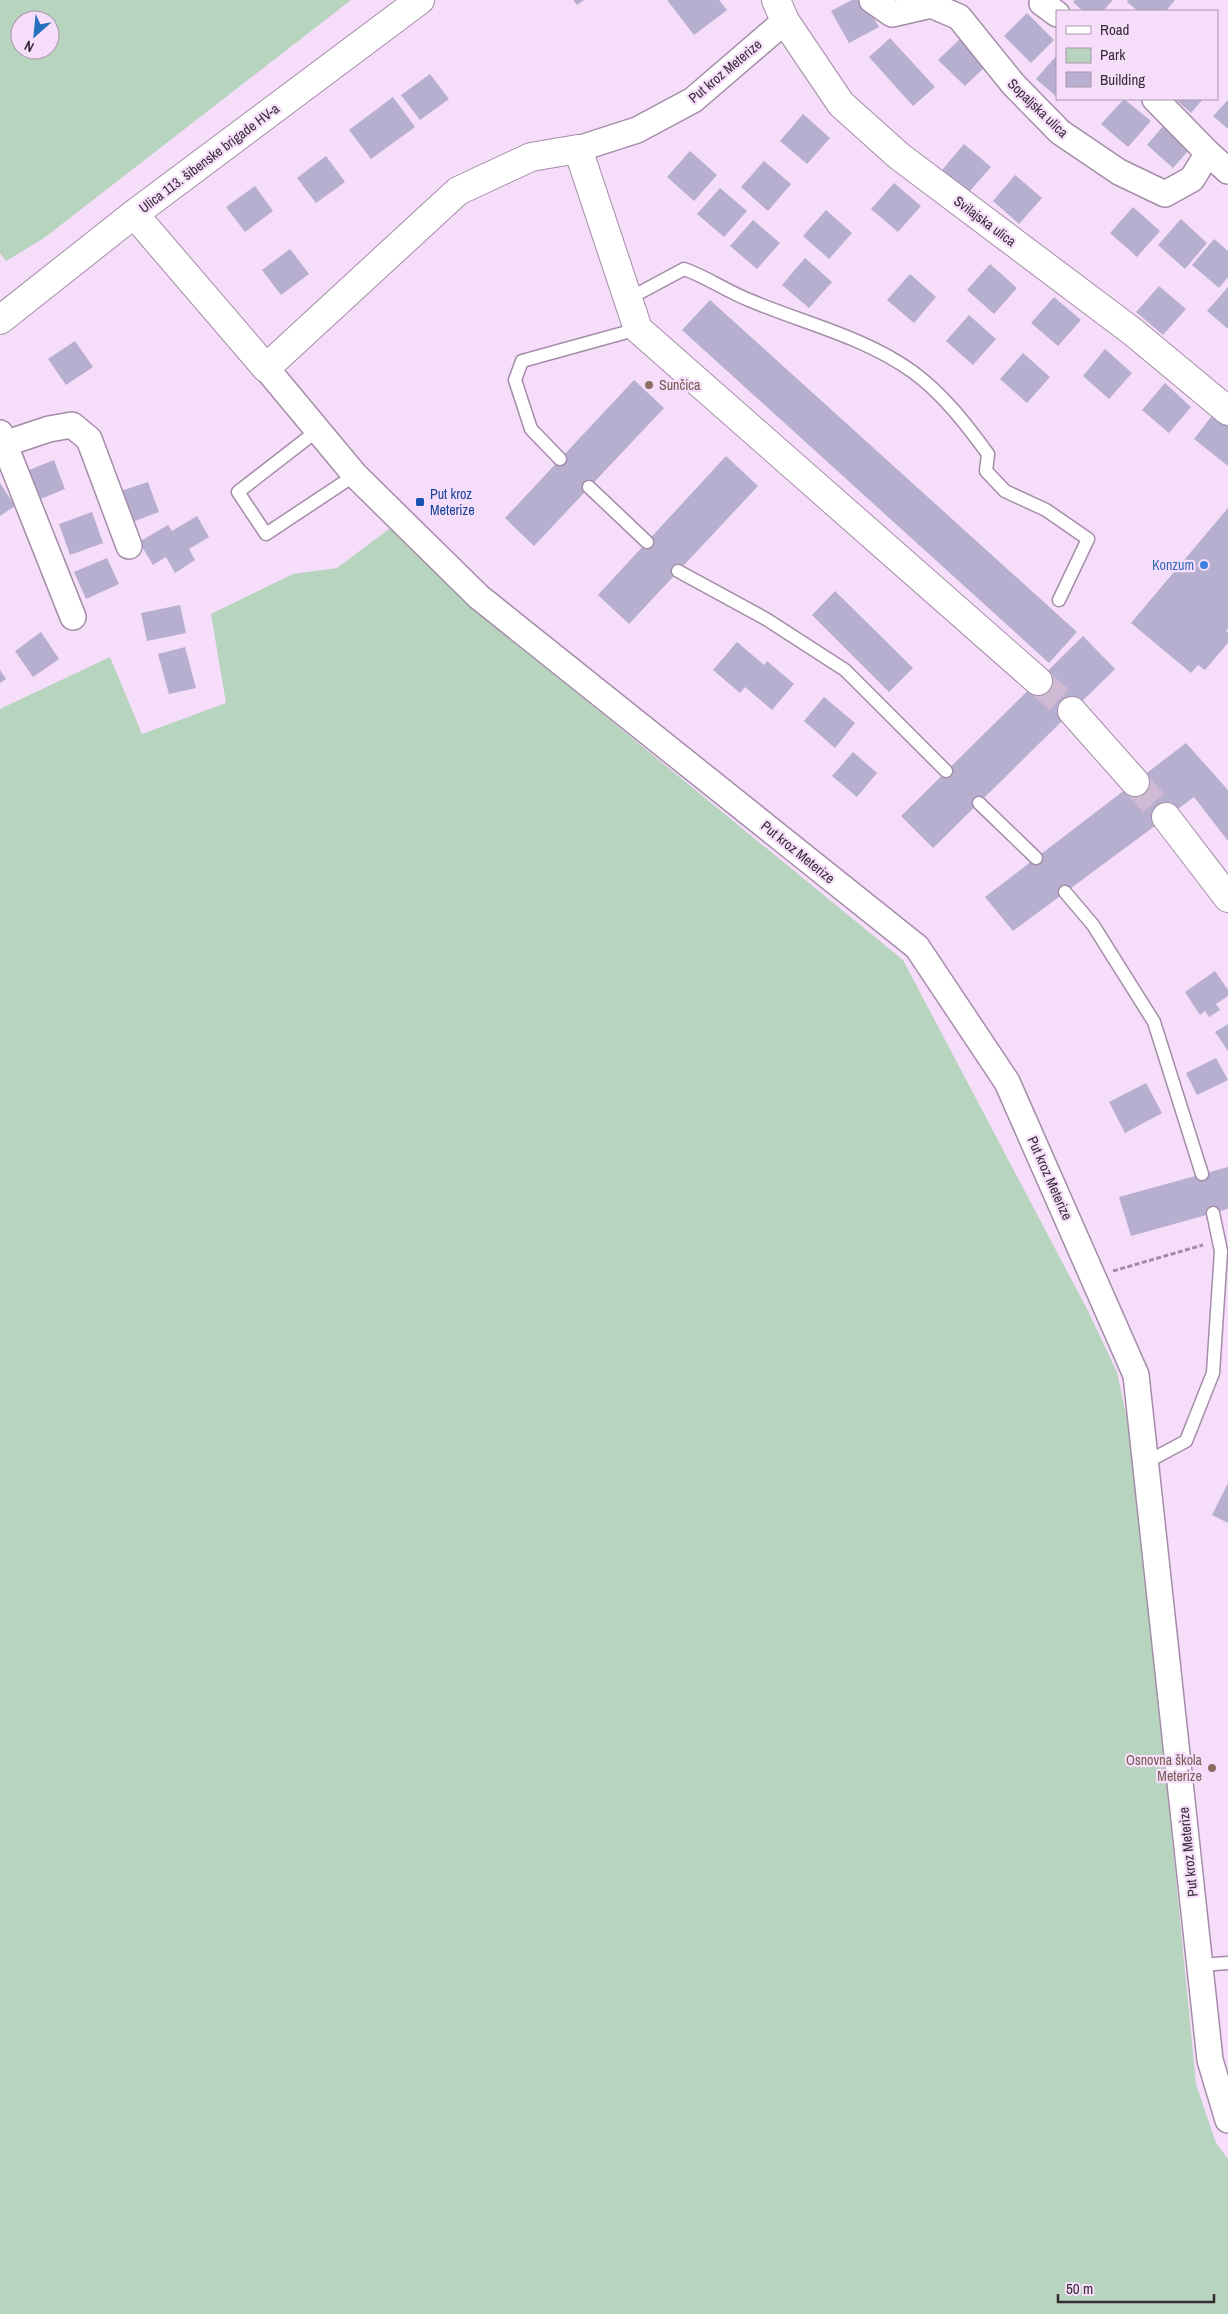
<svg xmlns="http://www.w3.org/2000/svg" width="1228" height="2314" viewBox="0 0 1228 2314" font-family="'Archivo Narrow',sans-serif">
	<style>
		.green { fill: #b7d4be; fill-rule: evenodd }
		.building { fill: #b6afd0 }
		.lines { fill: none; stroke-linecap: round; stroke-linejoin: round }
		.secondary-tunnel { stroke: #d0bad3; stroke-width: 28; stroke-dasharray: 28 14; stroke-linecap: butt }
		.lane-casing { stroke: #a48da8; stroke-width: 15 }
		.street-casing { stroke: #a48da8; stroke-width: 28 }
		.secondary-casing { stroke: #a48da8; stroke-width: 30 }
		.path { stroke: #a18ea3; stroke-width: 3; stroke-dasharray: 5 2.5; stroke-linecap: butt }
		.lane { stroke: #fff; stroke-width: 12 }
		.street { stroke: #fff; stroke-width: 25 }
		.secondary { stroke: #fff; stroke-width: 28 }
		.education-dot { fill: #8d6e63; stroke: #f6ddfa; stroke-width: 2 }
		.transit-dot { fill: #1a4fb4; stroke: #f6ddfa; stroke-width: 2 }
		.shop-dot { fill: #3f7fe0; stroke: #f6ddfa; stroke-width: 2 }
		.labels { text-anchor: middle; stroke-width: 4.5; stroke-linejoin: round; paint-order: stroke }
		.street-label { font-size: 14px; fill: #362c37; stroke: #f6ddfa }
		.education-label { font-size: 14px; fill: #785e54; stroke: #f6ddfa; text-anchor: start }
		.transit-label { font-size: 14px; fill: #164399; stroke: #f6ddfa; text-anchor: start }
		.shop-label { font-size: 14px; fill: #366cbe; stroke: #f6ddfa; text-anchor: end }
	</style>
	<rect width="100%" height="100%" fill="#f6ddfa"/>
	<!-- green -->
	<path class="green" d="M0 0H351L44 238 6 261 0 253ZM20 20H50V50H20Z
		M393 526 472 607 903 960 1088 1311 1117 1372 1135 1458 1196 2084 1216 2143 1228 2159V2314H0V709L110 657 142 734 226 703 211 614 293 574 337 568Z"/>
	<!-- building -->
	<path class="building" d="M573 0H584L577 5Z
		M667 0H719L727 10 694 35Z
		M852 0H863L879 27 849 43 831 11Z
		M1075 0H1113L1103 11H1083L1073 2Z
		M1128 0H1175L1166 11H1138L1127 2Z
		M1027 13 1054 40 1031 63 1004 36Z
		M890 38 935 87 913 106 869 57Z
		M961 38 987 65 965 86 938 60Z
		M1057 55V97L1036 79Z
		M430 74 449 99 420 120 401 95Z
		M393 97 415 127 371 159 349 130Z
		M1124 99 1151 121 1128 147 1101 124Z
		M1175 99H1203L1191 113Z
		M1228 100V129L1213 116Z
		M803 114 830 138 807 164 780 141Z
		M1169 119 1196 142 1173 168 1147 145Z
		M964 144 991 167 968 193 942 170Z
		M690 151 717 175 694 201 667 177Z
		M326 156 345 182 316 203 297 178Z
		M764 161 791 184 768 211 741 187Z
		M1015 175 1042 198 1019 224 993 201Z
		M894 183 921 206 898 232 871 209Z
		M255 186 273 211 245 232 226 207Z
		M720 188 747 211 724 237 697 214Z
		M1133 207 1160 231 1137 257 1110 233Z
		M826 210 852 233 829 259 803 236Z
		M1181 219 1207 243 1185 269 1158 245Z
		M753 220 780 243 757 269 730 246Z
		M1214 239 1228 251V277L1219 288 1192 265Z
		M290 249 309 274 281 295 262 270Z
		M805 258 832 282 809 308 782 285Z
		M990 264 1017 288 994 314 967 290Z
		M910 274 936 297 914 323 887 300Z
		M1159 286 1186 309 1163 335 1136 312Z
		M1228 287V329L1207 311Z
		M1054 297 1081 320 1058 346 1031 323Z
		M710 300 1077 632 1049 663 682 330Z
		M969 315 996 339 973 365 946 341Z
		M75 341 93 367 66 385 48 359Z
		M1105 349 1132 373 1109 399 1083 376Z
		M1023 353 1050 377 1027 403 1000 379Z
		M634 380 664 408 534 546 505 518Z
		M1165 383 1191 407 1169 433 1142 410Z
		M1214 413 1228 425V466L1194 439Z
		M726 456 758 486 629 624 598 595Z
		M54 460 65 489 36 501 24 472Z
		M148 482 159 512 127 524 115 493Z
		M0 483 15 506 0 516Z
		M1228 508V628L1226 631 1228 633V643L1205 670 1198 665 1191 673 1131 623Z
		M92 512 103 543 70 555 59 524Z
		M197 516 209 537 189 549 195 560 175 573 166 557 153 565 139 542 168 525 172 531Z
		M107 558 119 584 86 599 74 572Z
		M835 591 913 668 889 692 812 615Z
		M180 605 186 633 147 641 141 613Z
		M41 632 59 659 33 677 15 651Z
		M1083 636 1115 669 933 848 901 816Z
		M737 642 764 665 767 661 794 684 772 710 745 687 740 693 713 670Z
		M185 647 196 688 169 694 158 654Z
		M0 670 6 679 0 683Z
		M824 697 855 723 835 748 804 721Z
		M1186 743 1228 790V841L1194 797 1013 931 985 897Z
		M853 752 877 773 857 797 832 776Z
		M1215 971 1228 990V996L1216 1004 1220 1010 1209 1017 1205 1011 1200 1015 1185 992Z
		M1228 1024V1051L1215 1032Z
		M1216 1058 1228 1080 1197 1095 1186 1073Z
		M1146 1083 1162 1113 1125 1133 1109 1102Z
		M1228 1167V1209L1131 1236 1119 1197Z
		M1228 1483V1523L1212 1515Z"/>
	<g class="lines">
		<!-- secondary-tunnel -->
		<path class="secondary-tunnel" d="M1038 681 1072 711
			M1135 782 1166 817"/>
		<!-- lane casing -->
		<g class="lane-casing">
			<path id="lane" d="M628 299 684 269C707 277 726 291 749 300 803 323 865 337 913 372 943 394 966 424 988 454L986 471 1005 491 1046 510 1088 539 1059 600
				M318 430 238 492 266 534 355 475
				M560 459 531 429 515 380 522 361 638 329
				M589 487 647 542
				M678 571 766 619 845 670 946 771
				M979 803 1036 858
				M1065 892 1093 925 1154 1022 1202 1174
				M1147 1462 1186 1441 1213 1373 1221 1251 1213 1213
				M1200 1965 1228 1963"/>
		</g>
		<!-- street casing -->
		<g class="street-casing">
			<path id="street" d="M872 0 892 14 931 5 959 17 1013 84 1060 132 1119 172 1165 194 1192 179 1208 153 1228 171
				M1042 3 1057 14
				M1155 99 1208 153
				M578 149 637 130 693 100 785 21
				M266 368 355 475 479 597 917 947 1007 1082 1136 1375 1210 2060 1228 2120
				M0 433 73 617
				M4 444 49 429 72 425 89 439 129 546"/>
		</g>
		<!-- secondary casing -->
		<g class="secondary-casing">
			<path id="secondary" d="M776 0 785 21 841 104 899 156 1133 332 1228 411
				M134 214 266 368 458 191 531 157 578 149 638 329 1038 681
				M0 320 134 214 420 0
				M1072 711 1135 782
				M1166 817 1228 898"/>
		</g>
		<!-- path -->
		<path class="path" d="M1113 1271 1203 1245"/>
		<!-- lane -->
		<use href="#lane" class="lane"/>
		<!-- street -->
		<use href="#street" class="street"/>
		<!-- secondary -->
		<use href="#secondary" class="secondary"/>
	</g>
	<!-- markers -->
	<g class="education-dot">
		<circle cx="649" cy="385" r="5"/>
		<circle cx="1212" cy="1768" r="5"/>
	</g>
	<rect class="transit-dot" x="415" y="497" width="10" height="10" rx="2.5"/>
	<circle class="shop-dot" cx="1204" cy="565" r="5"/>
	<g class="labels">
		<!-- street labels -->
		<g class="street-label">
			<text transform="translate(725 71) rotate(-40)" y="5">Put kroz Meterize</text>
			<text transform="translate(1038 108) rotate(44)" y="5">Sopaljska ulica</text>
			<text transform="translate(209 158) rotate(-37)" y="5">Ulica 113. šibenske brigade HV-a</text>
			<text transform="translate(985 221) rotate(37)" y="5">Svilajska ulica</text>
			<text transform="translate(798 852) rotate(39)" y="5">Put kroz Meterize</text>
			<text transform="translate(1050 1178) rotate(66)" y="5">Put kroz Meterize</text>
			<text transform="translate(1188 1852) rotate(-96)" y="5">Put kroz Meterize</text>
		</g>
		<!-- education labels -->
		<g class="education-label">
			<text x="659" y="390">Sunčica</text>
			<text x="1202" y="1765" text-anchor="end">Osnovna škola<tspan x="1202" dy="16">Meterize</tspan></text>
		</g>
		<!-- transit labels -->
		<g class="transit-label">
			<text x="430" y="499">Put kroz<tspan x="430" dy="16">Meterize</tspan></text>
		</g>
		<!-- shop labels -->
		<g class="shop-label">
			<text x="1194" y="570">Konzum</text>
		</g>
	</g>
	<!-- legend -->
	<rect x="1056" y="10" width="162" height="90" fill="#f6ddfa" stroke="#a996ac"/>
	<rect x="1066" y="26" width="25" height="8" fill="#ffffff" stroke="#a996ac"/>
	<text x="1100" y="35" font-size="15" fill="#362c37">Road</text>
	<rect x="1066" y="48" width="25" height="15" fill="#b7d4be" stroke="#a996ac"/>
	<text x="1100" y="60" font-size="15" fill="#362c37">Park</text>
	<rect x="1066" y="72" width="25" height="15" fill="#b6afd0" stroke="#a996ac"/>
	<text x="1100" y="85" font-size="15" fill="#362c37">Building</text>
	<!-- north arrow -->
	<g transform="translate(35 35) rotate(207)"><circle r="24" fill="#f6ddfa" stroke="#a996ac"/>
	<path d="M0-4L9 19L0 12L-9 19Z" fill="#266ebe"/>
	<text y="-8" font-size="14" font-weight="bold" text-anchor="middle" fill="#362c37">N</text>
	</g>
	<!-- scale -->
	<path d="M1058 2294v8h156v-8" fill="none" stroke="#362c37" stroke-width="2.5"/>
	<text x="1066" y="2294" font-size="15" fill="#362c37" stroke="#f6ddfa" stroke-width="4" paint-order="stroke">50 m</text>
</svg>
